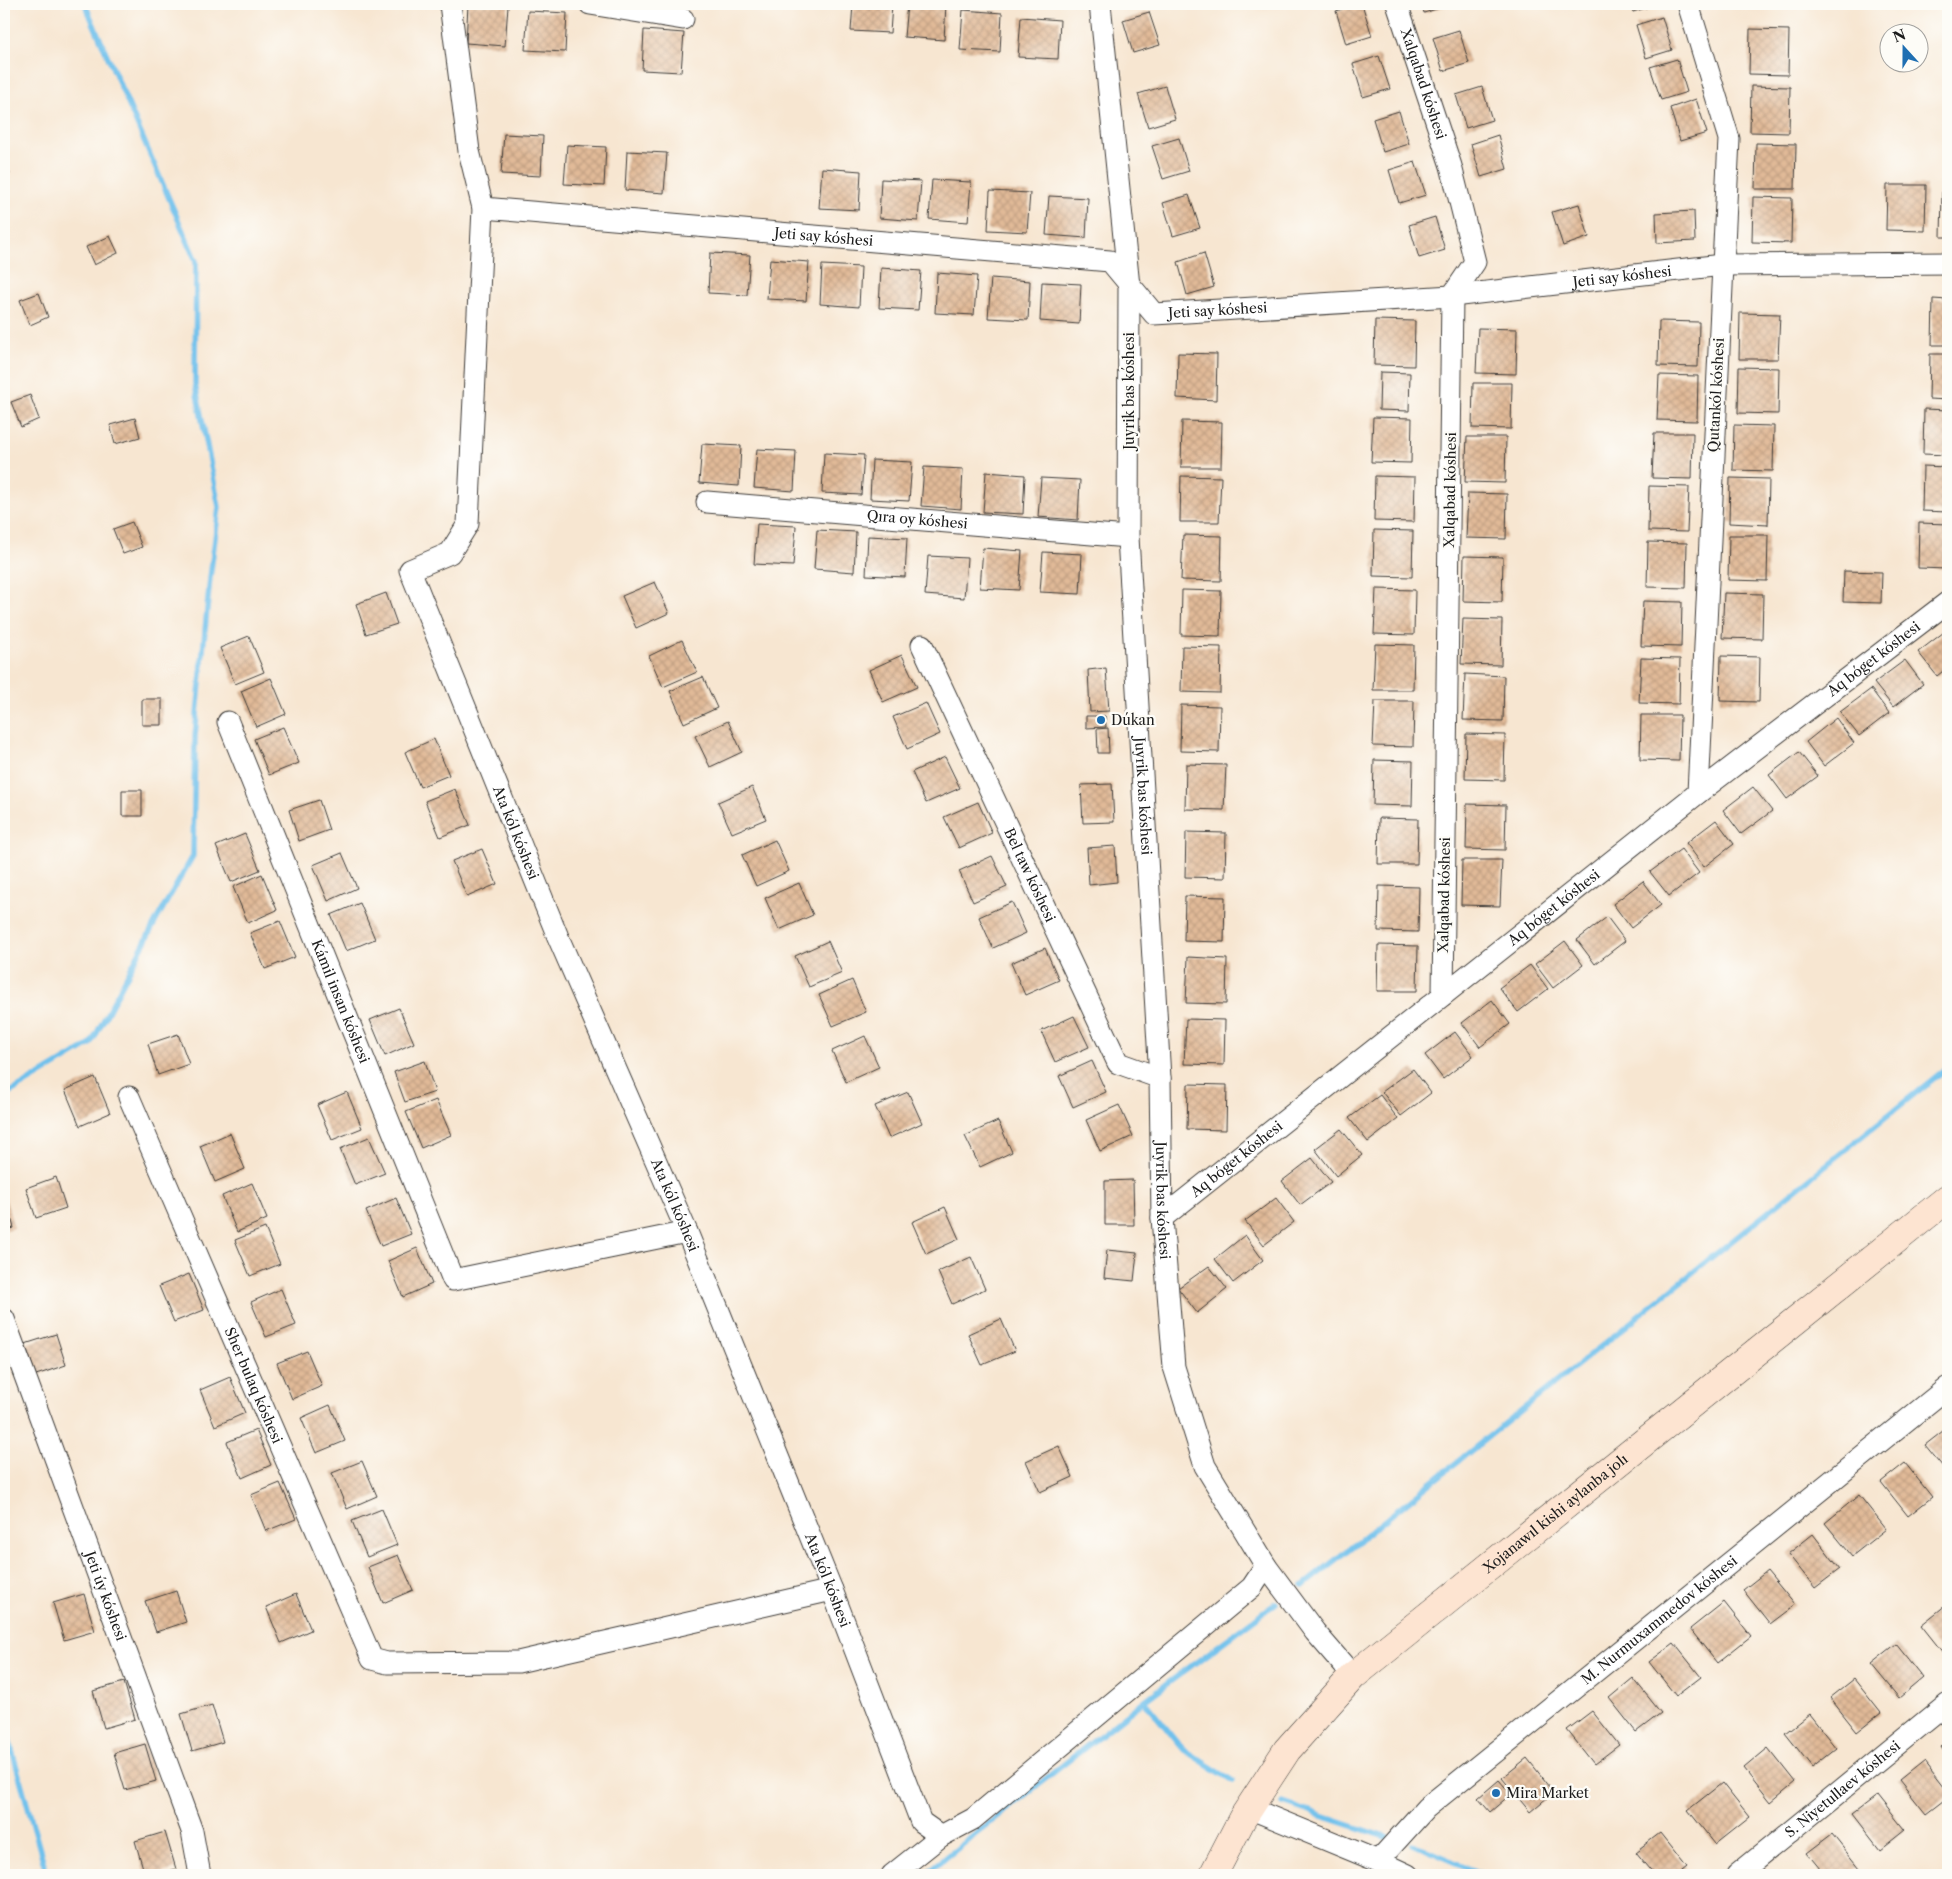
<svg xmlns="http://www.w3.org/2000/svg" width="1952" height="1879" viewBox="0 0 1952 1879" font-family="'Libre Caslon Text',serif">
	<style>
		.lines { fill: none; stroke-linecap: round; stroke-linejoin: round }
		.stream { stroke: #71c1ec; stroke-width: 5.5 }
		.building { fill: url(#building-cross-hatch) }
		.street-casing { stroke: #3d3a37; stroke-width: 23 }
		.secondary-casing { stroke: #3d3a37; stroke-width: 29 }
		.street { stroke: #fff; stroke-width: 21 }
		.secondary { stroke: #fde4d1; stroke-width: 28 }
		.poi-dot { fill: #1f6fb2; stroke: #fdfcf7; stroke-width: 2 }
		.labels { text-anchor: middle; stroke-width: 4.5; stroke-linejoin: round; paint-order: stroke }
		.street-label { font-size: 14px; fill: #1c1c1c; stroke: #fdfcf7 }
		.poi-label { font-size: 14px; fill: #1c1c1c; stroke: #fdfcf7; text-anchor: start }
	</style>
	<defs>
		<pattern id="building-cross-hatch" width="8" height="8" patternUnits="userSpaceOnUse" patternTransform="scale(1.25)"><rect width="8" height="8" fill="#e1ba98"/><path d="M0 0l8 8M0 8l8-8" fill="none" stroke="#c09f82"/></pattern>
	</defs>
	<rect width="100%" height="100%" fill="#fdfcf7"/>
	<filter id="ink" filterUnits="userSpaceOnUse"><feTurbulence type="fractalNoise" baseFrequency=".02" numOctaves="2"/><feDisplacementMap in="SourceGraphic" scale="10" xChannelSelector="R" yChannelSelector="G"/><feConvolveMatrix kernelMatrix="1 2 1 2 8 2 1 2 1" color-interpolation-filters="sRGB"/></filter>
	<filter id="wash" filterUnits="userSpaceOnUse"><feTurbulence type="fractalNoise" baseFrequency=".0096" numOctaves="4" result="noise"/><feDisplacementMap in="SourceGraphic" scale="20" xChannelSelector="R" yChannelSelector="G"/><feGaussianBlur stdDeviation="1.12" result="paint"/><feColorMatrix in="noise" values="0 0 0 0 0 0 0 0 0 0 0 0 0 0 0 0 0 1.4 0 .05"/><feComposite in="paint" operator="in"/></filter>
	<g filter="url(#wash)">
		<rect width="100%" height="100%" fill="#f7e6d1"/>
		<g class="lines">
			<!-- stream -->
			<path class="stream" d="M4 1096 91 1044 158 917 193 856 195 736 210 578 219 507 195 384 196 261 85 4
				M1303 1586 1948 1067
				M1144 1701 1184 1750 1233 1781
				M4 1722 47 1875
				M1283 1803 1388 1838
				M1412 1844 1484 1875
				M924 1875 1144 1701 1276 1603"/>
		</g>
		<g id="blocks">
			<!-- building -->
			<path class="building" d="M468 4 508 6 505 46 466 43Z
				M853 4H892L890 33 851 31Z
				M907 4H946L944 40 904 37Z
				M1359 4H1362L1372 36 1346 44 1336 11Z
				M1422 4H1452L1424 13Z
				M1630 4H1658L1633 12Z
				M963 10 1002 13 1000 52 960 50Z
				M528 11 567 13 565 52 525 50Z
				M1149 12 1160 45 1133 53 1123 20Z
				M1021 17 1060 20 1058 59 1018 57Z
				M1662 17 1672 50 1646 58 1636 25Z
				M1750 29 1789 30 1788 75 1749 74Z
				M644 30 684 33 681 72 642 70Z
				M1459 30 1469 63 1443 71 1433 38Z
				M1379 56 1390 89 1363 97 1353 64Z
				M1677 59 1687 92 1661 100 1650 67Z
				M1165 86 1175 119 1148 127 1138 94Z
				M1751 86 1790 87 1789 133 1750 132Z
				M1482 87 1492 120 1466 128 1456 95Z
				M1696 99 1707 133 1680 141 1670 108Z
				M1399 111 1409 144 1383 152 1373 119Z
				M504 134 543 136 541 176 501 174Z
				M1498 135 1507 169 1481 177 1471 144Z
				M1179 138 1189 171 1163 179 1152 146Z
				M1756 143 1796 144 1795 189H1755Z
				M567 145 606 147 604 186 564 184Z
				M627 151 667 153 664 193 625 190Z
				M4 159 10 174 4 177Z
				M1415 162 1426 195 1399 203 1389 170Z
				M822 168 861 171 859 210 819 208Z
				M881 179 921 181 918 221 879 218Z
				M932 180 971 182 968 222 929 219Z
				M1887 185H1926L1925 231 1886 230Z
				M990 191 1030 193 1027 232 988 230Z
				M1942 192H1948V237H1941Z
				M1189 195 1200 228 1173 236 1163 203Z
				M1049 196 1088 198 1086 238 1046 235Z
				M1753 197 1792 198 1791 243 1752 242Z
				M1579 204 1589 237 1563 246 1552 212Z
				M1694 211 1695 241 1657 243 1656 213Z
				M1435 217 1445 250 1419 258 1409 225Z
				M110 236 118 253 94 265 86 247Z
				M710 253 750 255 747 295 708 293Z
				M1204 253 1214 287 1187 295 1178 262Z
				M770 259 809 262 806 301 767 299Z
				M822 265 861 267 859 307 820 304Z
				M881 268 921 271 918 310 879 308Z
				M937 273 977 276 974 315 935 313Z
				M991 278 1030 281 1028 320 988 318Z
				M1042 282 1081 284 1079 324 1040 321Z
				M39 293 48 317 30 325 20 300Z
				M1933 299 1948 300V345H1932Z
				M1740 313 1780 314 1778 359H1739Z
				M1375 320 1415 321 1414 366 1374 365Z
				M1659 321 1699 322 1698 367 1658 366Z
				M1478 328 1517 329 1516 374 1476 373Z
				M1178 353 1217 354 1216 400 1177 398Z
				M1930 354H1948V400L1929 399Z
				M1739 367 1779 368 1778 414 1738 413Z
				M1380 372 1410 373 1409 411 1379 410Z
				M1659 375 1698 376 1697 421 1657 420Z
				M1473 383H1512L1511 429 1472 428Z
				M30 395 39 419 21 427 11 402Z
				M1924 409 1948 410V455L1923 454Z
				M1373 417 1412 418 1411 463 1371 462Z
				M135 418 140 437 115 444 110 425Z
				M1182 421 1222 422 1221 467H1181Z
				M1734 425 1774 426 1773 471 1733 470Z
				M1654 433H1693L1692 479 1652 478Z
				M1467 437H1506L1505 483 1465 482Z
				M702 444 741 446 739 486 699 483Z
				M757 449 796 451 794 491 754 488Z
				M824 453 864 455 861 495 822 493Z
				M872 460 912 462 909 501 870 499Z
				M1923 466 1948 467V512L1922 511Z
				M924 467 963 469 961 509 921 506Z
				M986 472 1025 475 1023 514 983 512Z
				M1181 476 1221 477 1219 522H1180Z
				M1375 476 1415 477 1414 522 1374 521Z
				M1041 478 1080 480 1078 520 1038 517Z
				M1730 478 1769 479 1768 525 1729 523Z
				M1649 486 1689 487 1687 532 1648 531Z
				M1468 493 1507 494 1506 539 1466 538Z
				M132 522 142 547 123 554 113 529Z
				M1919 523 1948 524V569L1918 568Z
				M757 524 796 526 793 566 754 564Z
				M817 530 856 532 854 572 814 569Z
				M1374 530 1413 531 1412 577 1373 576Z
				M1183 535 1222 536 1221 581 1181 580Z
				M1729 535H1768L1767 581 1728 580Z
				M868 536 907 538 905 577 866 575Z
				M1648 542 1687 543 1686 588 1647 587Z
				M983 548 1022 551 1019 590 980 588Z
				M1043 552 1082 554 1080 594 1040 592Z
				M928 556 967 558 964 598 925 595Z
				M1464 556 1503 557 1502 602 1463 601Z
				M1844 571 1882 572 1881 603 1843 602Z
				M655 582 669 613 636 628 622 596Z
				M1376 589 1415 590 1414 635 1374 634Z
				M1182 590 1221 591 1220 636 1181 635Z
				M386 593 397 624 366 634 356 604Z
				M1724 593 1763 594 1762 639 1722 638Z
				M1643 601 1682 602 1681 647 1641 646Z
				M1463 619 1502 620 1501 665 1461 664Z
				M1948 629V667L1937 676 1918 652Z
				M249 636 264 672 235 684 220 648Z
				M682 640 697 672 663 687 649 656Z
				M1375 644 1414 645 1413 690H1373Z
				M1182 646 1221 647 1220 693 1181 692Z
				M902 655 917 687 883 702 869 670Z
				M1721 656 1760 657 1759 702 1720 701Z
				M1641 658 1680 659 1679 704 1639 703Z
				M1905 660 1923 684 1893 707 1874 683Z
				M1106 668 1109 711 1090 712 1088 670Z
				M1465 674 1504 676 1503 721 1463 720Z
				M703 677 717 708 684 723 670 691Z
				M271 678 286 714 256 727 241 691Z
				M1871 689 1889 713 1859 736 1840 712Z
				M142 699H162V725H142Z
				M1375 701H1414L1413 747 1373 746Z
				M926 703 940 734 907 749 893 717Z
				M1181 705 1220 706 1219 752 1180 751Z
				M1641 715H1680L1679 761 1640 760Z
				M1086 716H1105L1106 727 1086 728Z
				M1836 718 1854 743 1824 766 1806 742Z
				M728 721 742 752 710 767 695 736Z
				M283 727 299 763 269 775 254 739Z
				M1108 728 1109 753H1098L1097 729Z
				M1466 734 1505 735 1504 780 1465 779Z
				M434 739 449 775 420 787 405 752Z
				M1799 752 1818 776 1787 799 1769 775Z
				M945 757 960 788 926 803 912 772Z
				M1374 760 1413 761 1412 806 1373 805Z
				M1186 764 1226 765 1224 810 1185 809Z
				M1112 784 1114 822 1083 823 1081 785Z
				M752 787 766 819 732 833 718 802Z
				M1753 787 1772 811 1741 834 1723 810Z
				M455 789 470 825 440 837 425 801Z
				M122 790H142V816H122Z
				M319 800 329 830 299 841 289 810Z
				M978 802 992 833 959 848 944 817Z
				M1467 804 1506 805 1505 850 1466 849Z
				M1379 818 1418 819 1417 864H1378Z
				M1716 820 1734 844 1704 867 1686 843Z
				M1186 832 1226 833 1225 878 1185 877Z
				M245 834 260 870 231 882 216 846Z
				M775 840 789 871 756 886 742 855Z
				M1115 846 1117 882 1089 885 1087 848Z
				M482 849 497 884 467 897 452 861Z
				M1681 849 1699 873 1669 896 1650 872Z
				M342 853 357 888 328 901 313 865Z
				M992 856 1007 887 973 902 959 871Z
				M1462 860H1502L1500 906 1461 905Z
				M262 874 277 910 248 923 233 887Z
				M1643 881 1661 905 1631 928 1613 904Z
				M799 883 813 915 779 930 765 898Z
				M1379 886 1419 887 1418 932 1378 931Z
				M1185 896 1225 897 1224 942 1184 941Z
				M1012 902 1026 933 993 948 979 917Z
				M360 903 375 939 346 951 331 915Z
				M1607 917 1625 941 1595 964 1577 940Z
				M280 921 295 957 265 969 250 933Z
				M828 941 842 973 809 987 795 956Z
				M1565 941 1583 965 1553 988 1535 964Z
				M1378 945 1418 946 1417 991H1377Z
				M1045 948 1059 980 1025 995 1011 963Z
				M1188 957 1227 959 1226 1004 1186 1003Z
				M1530 965 1548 989 1518 1012 1499 988Z
				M852 980 866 1012 833 1026 819 995Z
				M1492 1000 1510 1024 1480 1047 1462 1023Z
				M399 1008 414 1043 385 1056 370 1020Z
				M1074 1016 1089 1047 1055 1062 1041 1031Z
				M1186 1019 1225 1020 1224 1065 1184 1064Z
				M1455 1032 1473 1056 1443 1079 1425 1055Z
				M178 1034 189 1064 158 1075 148 1044Z
				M865 1036 879 1067 846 1082 832 1051Z
				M425 1061 435 1092 405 1102 394 1072Z
				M1092 1061 1106 1092 1073 1107 1059 1076Z
				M1413 1069 1431 1093 1401 1116 1382 1092Z
				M95 1077 110 1113 80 1126 65 1090Z
				M1188 1084 1227 1085 1226 1130 1187 1129Z
				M347 1092 362 1128 332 1140 317 1105Z
				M908 1092 922 1123 889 1138 875 1106Z
				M1380 1095 1398 1119 1368 1142 1349 1118Z
				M436 1100 451 1135 421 1148 406 1112Z
				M1119 1105 1133 1136 1100 1151 1086 1120Z
				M998 1121 1012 1152 980 1167 965 1136Z
				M1341 1129 1362 1155 1336 1176 1315 1149Z
				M230 1133 245 1169 215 1182 200 1146Z
				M369 1137 385 1173 355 1185 340 1149Z
				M1312 1158 1331 1182 1300 1205 1282 1181Z
				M56 1177 66 1208 36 1218 26 1188Z
				M1133 1180 1134 1225H1105V1181Z
				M252 1183 267 1219 237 1232 222 1196Z
				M4 1193 14 1228 4 1231Z
				M396 1198 411 1234 381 1246 366 1211Z
				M1276 1198 1294 1222 1264 1245 1245 1221Z
				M945 1207 959 1239 926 1254 912 1222Z
				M265 1228 280 1264 250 1276 235 1240Z
				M1245 1235 1263 1260 1233 1283 1215 1259Z
				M417 1248 432 1284 403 1297 388 1261Z
				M1107 1250 1137 1253 1134 1281 1104 1278Z
				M971 1257 985 1289 952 1304 938 1272Z
				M1209 1266 1227 1289 1197 1313 1178 1288Z
				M189 1274 204 1310 174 1322 159 1286Z
				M281 1289 296 1325 266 1337 251 1302Z
				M1001 1319 1015 1351 982 1365 968 1334Z
				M56 1334 66 1365 36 1375 25 1344Z
				M307 1351 322 1386 292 1399 277 1363Z
				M230 1377 245 1413 215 1426 200 1390Z
				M330 1405 345 1441 316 1453 301 1418Z
				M1948 1427V1473L1925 1445Z
				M256 1430 271 1465 242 1478 227 1442Z
				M1059 1446 1073 1477 1040 1492 1026 1461Z
				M362 1461 377 1496 347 1509 332 1473Z
				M1905 1463 1932 1497 1908 1516 1881 1482Z
				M280 1483 296 1519 266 1531 251 1495Z
				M1859 1495 1886 1529 1852 1556 1825 1523Z
				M382 1509 397 1545 367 1557 352 1521Z
				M1813 1534 1840 1569 1815 1588 1788 1554Z
				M398 1555 413 1590 383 1603 368 1567Z
				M1767 1571 1795 1605 1770 1624 1743 1590Z
				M176 1591 186 1622 156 1632 145 1601Z
				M84 1594 95 1631 64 1640 53 1603Z
				M296 1594 311 1630 281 1643 266 1607Z
				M1724 1602 1751 1636 1717 1663 1690 1629Z
				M1946 1605 1948 1608V1659L1921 1625Z
				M1674 1643 1701 1677 1676 1696 1649 1662Z
				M1896 1644 1923 1678 1899 1698 1871 1664Z
				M1633 1678 1661 1713 1636 1732 1609 1698Z
				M1854 1679 1881 1713 1857 1732 1830 1698Z
				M124 1682 135 1719 104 1728 93 1691Z
				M212 1705 223 1742 192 1751 181 1714Z
				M1592 1711 1619 1745 1594 1764 1567 1730Z
				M1809 1714 1836 1748 1812 1767 1785 1733Z
				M1948 1741V1757L1941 1747Z
				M145 1744 156 1781 125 1790 114 1753Z
				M1768 1748 1795 1782 1771 1802 1744 1768Z
				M1527 1758 1554 1792 1530 1812 1502 1778Z
				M1924 1760 1948 1791V1797L1926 1814 1899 1780Z
				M1499 1780 1511 1794 1490 1812 1478 1798Z
				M1722 1783 1749 1817 1715 1844 1688 1810Z
				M1878 1795 1905 1829 1880 1849 1853 1814Z
				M165 1832 176 1869 155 1875H145L135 1841Z
				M1660 1833 1687 1867 1677 1875H1654L1635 1852Z
				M1832 1834 1859 1868 1850 1875H1825L1807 1853Z"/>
		</g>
	</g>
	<g filter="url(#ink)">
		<use href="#blocks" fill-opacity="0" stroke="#3d3a37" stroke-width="1"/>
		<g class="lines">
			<!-- street casing -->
			<g class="street-casing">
				<g id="street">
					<path id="s1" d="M450 4 469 151 483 208 468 524 450 553 410 570 558 937 687 1232 832 1590 921 1822 941 1836"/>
					<path d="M590 4 683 19"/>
					<path id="s2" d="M1100 4 1129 286 1128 537 1160 1078 1162 1218 1174 1367 1205 1466 1266 1566 1315 1632 1353 1676"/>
					<path id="s3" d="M1397 4 1451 166 1475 262 1452 296 1443 995"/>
					<path d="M1688 4 1729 139 1698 793"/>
					<path id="s4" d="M483 208 1110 261 1154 314 1452 296 1722 265 1948 263"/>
					<path id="s5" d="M707 502 1128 537"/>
					<path id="s6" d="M922 645 1118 1063 1160 1078"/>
					<path id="s7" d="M228 722 453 1280 687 1232"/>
					<path id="s8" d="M129 1097 372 1659 387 1663 518 1662 832 1590"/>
					<path id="s9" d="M1162 1218 1698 793 1948 602"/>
					<path id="s10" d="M4 1319 192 1831 200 1875"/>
					<path d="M1249 1808 1378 1861 1408 1875"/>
					<path id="s11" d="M1378 1861 1426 1808 1948 1387"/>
					<path d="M892 1875 941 1836 973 1819 1252 1587 1266 1566"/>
					<path id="s12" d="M1737 1875 1948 1703"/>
				</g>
			</g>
			<!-- secondary casing -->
			<g class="secondary-casing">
				<g id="secondary">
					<path id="s13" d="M1213 1875 1242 1819 1287 1750 1353 1676 1948 1198"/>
				</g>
			</g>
			<!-- street -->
			<use href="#street" class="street"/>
			<!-- secondary -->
			<use href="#secondary" class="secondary"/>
		</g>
	</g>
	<!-- markers -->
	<g class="poi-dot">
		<circle cx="1101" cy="720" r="5"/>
		<circle cx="1496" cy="1793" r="5"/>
	</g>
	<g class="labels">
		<!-- street labels -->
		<g class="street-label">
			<text dy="5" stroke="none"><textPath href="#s3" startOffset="84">Xalqabad kóshesi</textPath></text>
			<text dy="5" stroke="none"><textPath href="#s4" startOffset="342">Jeti say kóshesi</textPath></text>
			<text dy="5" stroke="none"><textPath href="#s4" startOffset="1168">Jeti say kóshesi</textPath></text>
			<text dy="5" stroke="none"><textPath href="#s4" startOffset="762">Jeti say kóshesi</textPath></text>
			<text transform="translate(1129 391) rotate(-90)" y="5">Juyrik bas kóshesi</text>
			<text transform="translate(1716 395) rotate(-87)" y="5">Qutankól kóshesi</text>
			<text transform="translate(1450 490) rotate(-89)" y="5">Xalqabad kóshesi</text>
			<text dy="5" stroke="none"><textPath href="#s5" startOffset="211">Qıra oy kóshesi</textPath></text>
			<text dy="5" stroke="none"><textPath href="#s9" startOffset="905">Aq bóget kóshesi</textPath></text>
			<text dy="5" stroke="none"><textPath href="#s2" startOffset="794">Juyrik bas kóshesi</textPath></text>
			<text dy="5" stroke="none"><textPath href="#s1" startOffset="884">Ata kól kóshesi</textPath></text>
			<text dy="5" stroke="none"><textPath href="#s6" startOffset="254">Bel taw kóshesi</textPath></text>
			<text transform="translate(1444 895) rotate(-89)" y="5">Xalqabad kóshesi</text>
			<text dy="5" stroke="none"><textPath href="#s9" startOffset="500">Aq bóget kóshesi</textPath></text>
			<text dy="5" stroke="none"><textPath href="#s7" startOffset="301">Kámil insan kóshesi</textPath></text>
			<text dy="5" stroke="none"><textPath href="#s9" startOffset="95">Aq bóget kóshesi</textPath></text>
			<text dy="5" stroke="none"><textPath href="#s2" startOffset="1199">Juyrik bas kóshesi</textPath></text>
			<text dy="5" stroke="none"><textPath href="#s1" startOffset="1289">Ata kól kóshesi</textPath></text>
			<text dy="5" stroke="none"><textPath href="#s8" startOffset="314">Sher bulaq kóshesi</textPath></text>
			<text dy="5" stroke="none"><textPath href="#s13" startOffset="504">Xojanawıl kishi aylanba jolı</textPath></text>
			<text dy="5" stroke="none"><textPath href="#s1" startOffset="1694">Ata kól kóshesi</textPath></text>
			<text dy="5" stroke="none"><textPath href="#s10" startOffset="295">Jeti úy kóshesi</textPath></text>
			<text dy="5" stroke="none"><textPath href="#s11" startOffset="371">M. Nurmuxammedov kóshesi</textPath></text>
			<text dy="5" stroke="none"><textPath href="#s12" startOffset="136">S. Niyetullaev kóshesi</textPath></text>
		</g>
		<!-- poi labels -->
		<g class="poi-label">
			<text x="1111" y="725">Dúkan</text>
			<text x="1506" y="1798">Mira Market</text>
		</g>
	</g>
	<!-- margin -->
	<rect width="1952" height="1879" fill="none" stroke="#fdfcf7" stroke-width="20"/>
	<!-- north arrow -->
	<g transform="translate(1904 48) rotate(339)"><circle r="24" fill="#fdfcf7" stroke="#a3a29f"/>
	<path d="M0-4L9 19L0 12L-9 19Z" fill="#1f6fb2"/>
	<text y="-8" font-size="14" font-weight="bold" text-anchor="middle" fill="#1c1c1c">N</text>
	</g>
</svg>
